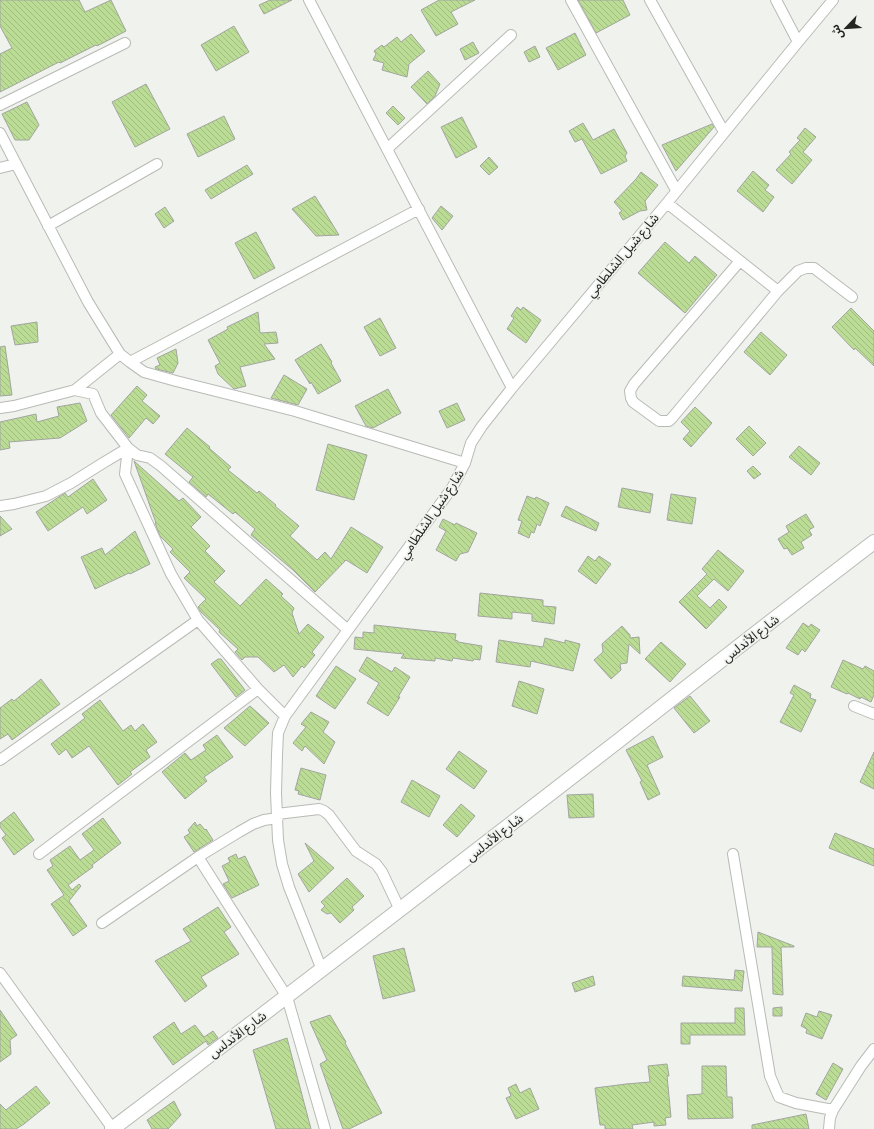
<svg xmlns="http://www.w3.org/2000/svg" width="874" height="1129" viewBox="0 0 874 1129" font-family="'Sofia Sans Condensed','Noto Sans Arabic',sans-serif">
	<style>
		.building { fill: url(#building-back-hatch); stroke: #a2a59f }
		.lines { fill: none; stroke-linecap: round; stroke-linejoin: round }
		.minor-casing { stroke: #b8bbb5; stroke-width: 12 }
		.secondary-casing { stroke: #b8bbb5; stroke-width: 16 }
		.minor { stroke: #fff; stroke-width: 10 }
		.secondary { stroke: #fff; stroke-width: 14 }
		.labels { text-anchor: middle; stroke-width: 3.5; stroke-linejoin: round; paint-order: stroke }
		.street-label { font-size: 13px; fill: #252624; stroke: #f0f3ed }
	</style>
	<defs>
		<pattern id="building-back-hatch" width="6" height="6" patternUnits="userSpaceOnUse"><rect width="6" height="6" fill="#bbdc95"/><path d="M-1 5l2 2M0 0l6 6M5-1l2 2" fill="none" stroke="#a1bd80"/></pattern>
	</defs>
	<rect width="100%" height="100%" fill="#f0f3ed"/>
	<!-- building -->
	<path class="building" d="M0 0H79L85 12 111 0 126 31 97 46 96 45 60 63 59 62 0 92V54L12 48 0 26Z
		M270 0H292L264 14 259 5Z
		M439 0H475L451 12 458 24 436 36 421 10Z
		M578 0H623L630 15 596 33Z
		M234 26 249 52 216 71 201 45Z
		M575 33 586 55 558 70 546 48Z
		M411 34 425 51 409 64 407 77 382 70 384 63 373 60 376 54 374 51 382 45 384 47 397 37 401 42Z
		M473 42 479 53 465 60 460 49Z
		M535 46 540 57 529 62 524 52Z
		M428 71 440 84 435 96 427 104 411 87Z
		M146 84 170 129 135 147 112 102Z
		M27 102 39 125 29 140H15L2 114Z
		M393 106 405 118 398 125 386 113Z
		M224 116 235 139 198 157 187 134Z
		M462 117 477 147 456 158 441 127Z
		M583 123 593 140 614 129 627 153 625 156 627 161 601 174 582 139 575 142 569 131Z
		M712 124 714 127 676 171 662 145Z
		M805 128 816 137 803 152 812 160 792 184 776 170 791 154 789 152 800 140 797 138Z
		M489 157 498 167 489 175 480 166Z
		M247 165 253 174 211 199 205 190Z
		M753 171 769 185 765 190 774 197 763 212 737 191Z
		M641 172 658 185 645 201 647 210 640 211 623 220 619 213 622 211 614 202 636 179Z
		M315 196 339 235 316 236 292 209Z
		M441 206 453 216 442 230 432 218Z
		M165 207 174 221 164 228 155 214Z
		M256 232 275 268 254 279 235 243Z
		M665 242 689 263 695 256 717 275 685 313 638 273Z
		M517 307 521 310 523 307 541 320 526 343 507 329 514 318 511 316Z
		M851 308 874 331V366L855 348 854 350 832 327Z
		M258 312 260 333 276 332 278 343 264 344 275 359 240 367 246 386 234 389 218 374 215 366 220 363 208 340 228 329 227 327Z
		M380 318 396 348 380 356 364 327Z
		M37 322 38 342 15 345 11 326Z
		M761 332 787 355 770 375 744 352Z
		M321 344 332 362 331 363 341 381 318 394 311 382 310 384 295 360Z
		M5 346 12 395 0 396V347Z
		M176 349 178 363 173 373 156 369 155 367 160 365 157 358Z
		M284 375 307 389 298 405 271 398Z
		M137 386 147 395 142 401 160 416 153 424 146 418 129 438 111 415Z
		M388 389 401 413 373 428 366 426 355 406Z
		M80 403 87 421 60 438 9 442 10 448 0 450V422L36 414 37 422 59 416 57 407Z
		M457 403 465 420 447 428 439 411Z
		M695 407 712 423 691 447 683 439 690 431 681 422Z
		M749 426 766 443 753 456 736 439Z
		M187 428 210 447 209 448 231 467 228 470 257 493 259 491 276 505 275 506 299 526 290 536 317 560 325 552 331 559 351 527 383 547 367 573 346 560 315 592 293 570 251 535 255 529 235 512 233 514 208 494 206 497 189 482 193 477 165 454Z
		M328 444 367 455 354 500 316 490Z
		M799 446 820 463 811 475 789 457Z
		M134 461 179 501 183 498 201 517 191 527 210 546 205 551 225 571 214 582 240 606 266 579 283 594 281 596 294 608 292 613 299 634 308 624 324 637 312 652 315 655 304 668 302 666 293 677 284 665 274 672 258 657H245L242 660 235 652 238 649 219 632 220 630 201 612 198 607 206 599 184 578 190 572 170 552 173 549 160 536 155 523H156Z
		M753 466 761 474 754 479 747 471Z
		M93 479 107 500 87 514 83 507 48 531 36 512 65 493 68 497Z
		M622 488 653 494 650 513 618 507Z
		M671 494 696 498 692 524 667 520Z
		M527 496 535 499 536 497 549 503 540 526 537 524 534 533 531 532 529 538 518 533 522 521 518 520Z
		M566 506 599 523 596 531 561 516Z
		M806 514 814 527 809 530 812 535 801 542 804 548 792 555 787 548 784 549 778 539 789 532 786 526Z
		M0 516 12 529 0 536Z
		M443 519 455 525 456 523 477 533 468 552 460 554 456 561 436 550 446 531 439 527Z
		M135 531 150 564 130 574 129 573 95 589 81 557 102 548 105 555Z
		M718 550 744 571 728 591 714 579 697 596 710 608 719 599 727 607 706 629 679 602 707 574 702 569Z
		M588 556 595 561 599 556 611 564 596 584 578 571Z
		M480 593 543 600V606L556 607 554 624 532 621V614L512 612V619L478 616Z
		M803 623 809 627 811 624 820 630 805 652 802 649 798 655 786 648Z
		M374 625 456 634 455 640 458 641V642L482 646 480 660 474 659 473 661 453 658 452 661 435 658V661L401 658 404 654 354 649 355 637 363 638V632L374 633Z
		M622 626 630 635V638L639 637 640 654 629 644 627 663 620 664 621 670 611 679 594 660 603 652 602 644Z
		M545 638 565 643V640L580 644 573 671 531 661 530 667 496 662 499 640 543 647Z
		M661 642 686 664 670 682 645 659Z
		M367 657 392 672 395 667 410 677 398 697H400L388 716 367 703 379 683 359 671Z
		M218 659H221L245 690 236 697 211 664Z
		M843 660 863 669 865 666 874 671V695L871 702 861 697 860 699 848 693 847 694 831 687Z
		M336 666 356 679 335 709 316 696Z
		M41 679 60 704 12 740 8 734 0 739V708L12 699 14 701Z
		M519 681 544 689 537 714 512 706Z
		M794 685 811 694 810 698 816 700 801 732 780 722 794 695 790 693Z
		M690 696 710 721 694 733 674 708Z
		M100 700 123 731 131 725 135 731 143 724 157 742 146 750 150 757 130 772 132 774 118 785 89 746 72 758 66 749 59 755 51 744 85 718 82 714Z
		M250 706 269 723 245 746 224 728Z
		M311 712 329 722 323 732 335 742 324 764 305 746 302 751 293 743 306 727 301 724Z
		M217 735 233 757 204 777 207 781 185 799 162 772 185 753 191 760 206 750 203 745Z
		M653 736 663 757 647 765 660 794 648 800 640 782 642 781 626 750Z
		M459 751 487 771 474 789 446 769Z
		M874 752V789L860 782Z
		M301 768 326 775 320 800 298 794 299 791 295 790Z
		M412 780 440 796 429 817 401 802Z
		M593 794 594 817 569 818 567 795Z
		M461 804 475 816 457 837 443 825Z
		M14 812 34 840 14 855 2 838 6 835 0 827V823Z
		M103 818 121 843 92 865 93 867 68 885 72 890 79 884 81 886 69 901 87 926 73 936 51 904 64 895 47 870 53 866 50 860 70 846 80 860 94 850 82 834Z
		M195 822 197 826 200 824 205 830 206 829 213 840 194 852 184 837 190 833 188 830Z
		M835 833 874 849V866L829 848Z
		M305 843 334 868 309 892 298 874 314 861Z
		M236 854 238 859 245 856 259 885 232 898 223 884 229 881 222 866 230 862 228 858Z
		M347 878 364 896 352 907 354 910 340 923 331 913 327 914 321 910 325 906 321 902Z
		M218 907 231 927 224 932 239 954 201 977 207 986 185 1002 155 961 191 941 183 929Z
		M758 932 794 946V947H781L783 995 773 994 772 947H757Z
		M404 948 415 991 383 999 373 956Z
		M735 970 744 971 742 991 682 986 683 976 734 980Z
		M593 976 595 985 575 992 572 983Z
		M782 1007V1016H773V1008Z
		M735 1008H744L745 1035H690V1044H681V1023H735Z
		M0 1010 17 1035 10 1040 11 1054 0 1062Z
		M819 1011 832 1015 822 1039 806 1033 807 1029 801 1026 806 1013 817 1017Z
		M330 1015 346 1042 345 1043 382 1113 349 1129H343L320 1064 327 1060 310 1022Z
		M174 1022 181 1034 195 1025 204 1037 213 1031 218 1038 208 1045 206 1041 173 1065 153 1037Z
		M287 1038 311 1129H276L253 1050Z
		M833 1063 843 1069 826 1100 816 1094Z
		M667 1064 669 1076H667L671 1117 665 1118 666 1125 654 1126V1122L632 1125 633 1129H605V1125H600L595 1088 626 1084 650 1082 648 1066Z
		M702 1066H726L727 1097H732L733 1118 688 1119 687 1095 702 1094Z
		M516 1084 520 1093 530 1088 539 1109 516 1119 506 1098 511 1096 508 1088Z
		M36 1086 50 1103 24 1124 16 1129H0V1104L6 1110Z
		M174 1101 181 1115 168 1129H152L147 1120Z
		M806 1114 809 1129H752V1125Z"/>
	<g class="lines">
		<!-- minor casing -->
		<g class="minor-casing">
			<path id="minor" d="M309 0 512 388
				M571 0 676 190
				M650 0 724 132
				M776 0 798 42
				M0 105 125 43
				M0 133 88 302 120 354 130 362 144 372 176 381 295 411 465 463
				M387 149 511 35
				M0 168 16 164
				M667 203 778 291
				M48 226 157 164
				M740 261 634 384 630 391 631 398 633 402 659 421H669L672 418 778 291 798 271 806 268H814L852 297
				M130 362 419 209
				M75 390 93 394 101 413 128 448 137 455 150 458 161 466 348 630
				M0 408 14 406 75 390 120 354
				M128 448 125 474 171 574 198 620 258 689 285 716
				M0 506 14 504 46 496 71 483 103 463 128 448
				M854 706 874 714
				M0 760 198 620
				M277 814 319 809 324 811 329 815 356 851 376 864 382 872 400 910
				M39 854 258 689
				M733 854 770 1076 779 1097 796 1103 833 1110
				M198 857 287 997 325 1129
				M102 923 198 857 239 832 253 824 264 820 278 818
				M322 970 289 887 282 864 278 840 276 793 277 755 278 733 285 716 452 488 465 463 471 443 482 426 512 388 667 203 798 42 833 0
				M0 973 113 1129
				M829 1129 830 1118 833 1110 861 1066 874 1049"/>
		</g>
		<!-- secondary casing -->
		<g class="secondary-casing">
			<path id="secondary" d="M112 1129C283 1000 453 869 622 738 706 672 789 607 874 542"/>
		</g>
		<!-- minor -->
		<use href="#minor" class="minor"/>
		<!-- secondary -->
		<use href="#secondary" class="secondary"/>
	</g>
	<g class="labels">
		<!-- street labels -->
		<g class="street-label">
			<text transform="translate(622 255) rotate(-50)" y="5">شارع شيل الشلطامي</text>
			<text transform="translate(431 514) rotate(-56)" y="5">شارع شيل الشلطامي</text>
			<text transform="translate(750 638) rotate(-38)" y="5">شارع الأندلس</text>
			<text transform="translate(494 837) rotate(-38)" y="5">شارع الأندلس</text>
			<text transform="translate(237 1034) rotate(-37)" y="5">شارع الأندلس</text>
		</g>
	</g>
	<!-- north arrow -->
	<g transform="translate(846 28) rotate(245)" stroke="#f0f3ed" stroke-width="3" paint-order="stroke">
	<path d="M0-3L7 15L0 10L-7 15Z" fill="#252624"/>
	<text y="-6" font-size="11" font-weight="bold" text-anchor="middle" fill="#252624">ش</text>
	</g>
</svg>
